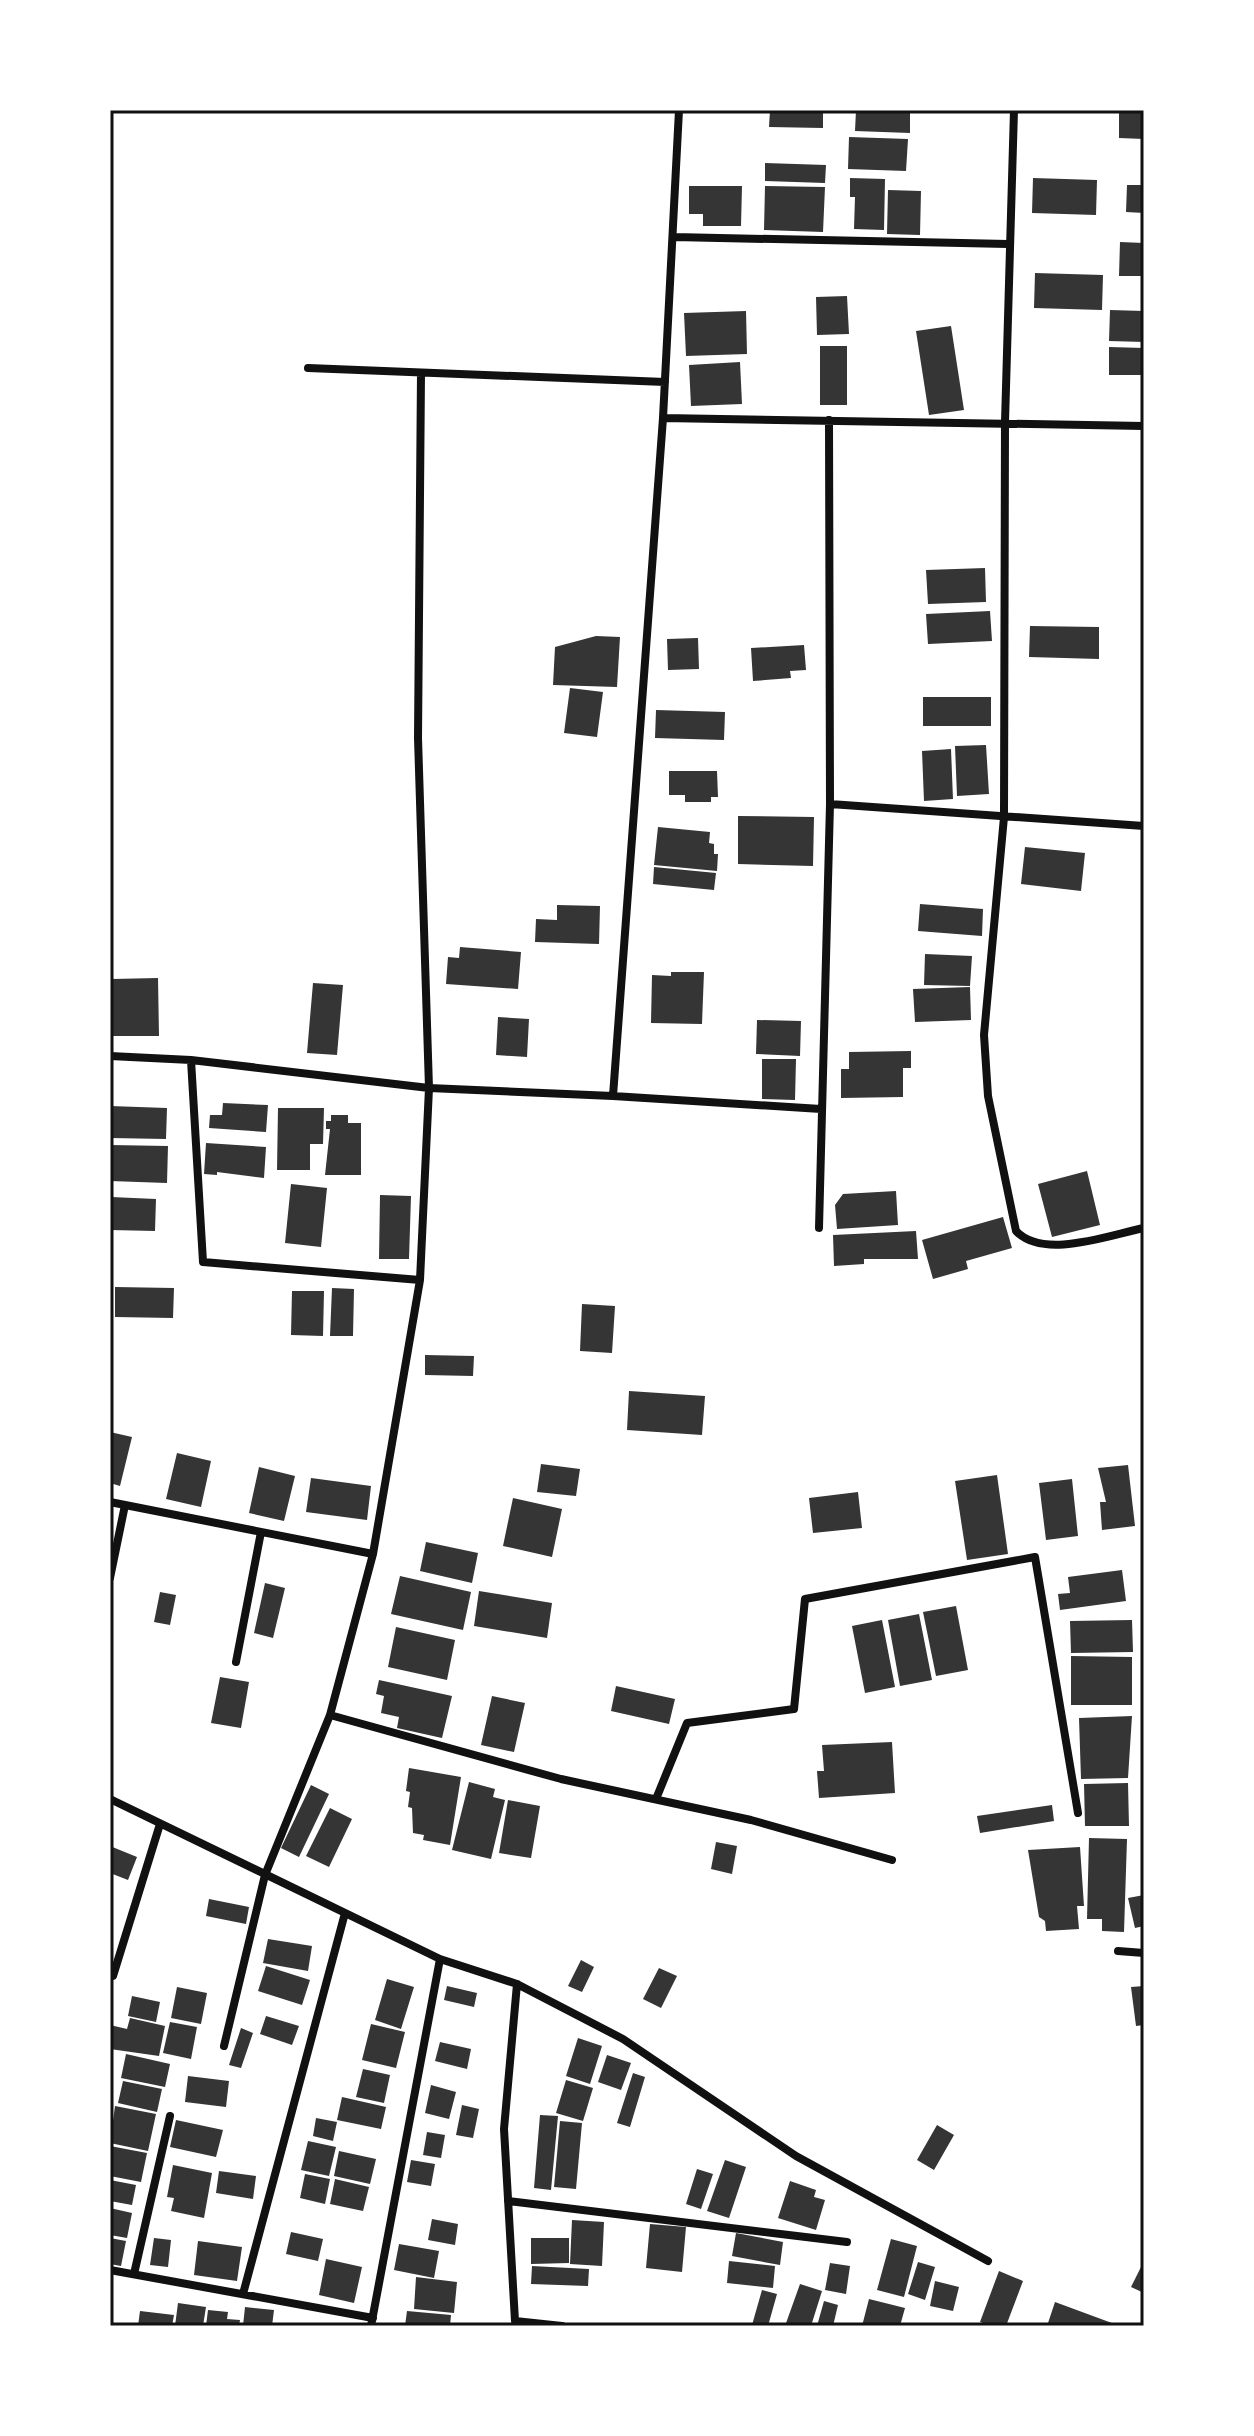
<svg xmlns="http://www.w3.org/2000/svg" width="1254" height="2436" viewBox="0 0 1254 2436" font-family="'Playfair Display',serif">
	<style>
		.building { fill: #353535 }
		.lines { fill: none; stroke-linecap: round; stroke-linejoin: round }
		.minor { stroke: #111; stroke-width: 8 }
		.neatline { fill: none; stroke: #111; stroke-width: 3 }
	</style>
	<rect width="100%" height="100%" fill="#fff"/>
	<!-- building -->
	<path class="building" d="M770 110H823V128L769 127Z
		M856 110H910V133L855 131Z
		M1119 110H1144V139L1119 138Z
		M849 137 908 139 906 171 848 169Z
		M765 163 826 165 825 183 765 181Z
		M850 178 885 179 884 230 854 229 855 197H850Z
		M1033 178 1097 180 1096 215 1032 213Z
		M1127 185H1144V213L1126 212Z
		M689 186H742L741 226H703V214H689Z
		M765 186 825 187 823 232 764 230Z
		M888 190 921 191 920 235 887 234Z
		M1120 242 1144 243V276H1119Z
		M1035 273 1103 275 1102 310 1034 308Z
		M847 296 849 334 817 335 816 297Z
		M1110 310 1144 311V342L1109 341Z
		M746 311 747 354 686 356 684 313Z
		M951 326 964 410 929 415 916 331Z
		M820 346H847V405H820Z
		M1109 347 1144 348V375H1109Z
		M740 362 742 404 691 406 689 365Z
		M985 568 986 602 928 604 926 570Z
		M990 611 992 641 928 644 926 614Z
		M1030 626 1099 627V659L1029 657Z
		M596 636 620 637 617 687 553 685 555 647Z
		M698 638 699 669 668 670 667 639Z
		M804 645 806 670 790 671 791 678 753 681 751 648Z
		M570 688 603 692 597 737 564 733Z
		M923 697H991V726H923Z
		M656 710 725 712 724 740 655 738Z
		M986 745 989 794 957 796 955 746Z
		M951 749 953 799 924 801 922 751Z
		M669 771H717L718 797H711V802H685V795H669Z
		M738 816 814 817 813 866 738 864Z
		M658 827 710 832 709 843 714 844V854H718L717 871 654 865Z
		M1025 847 1085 853 1081 891 1021 884Z
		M654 867 716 873 714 890 653 884Z
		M920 904 983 909 982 936 918 931Z
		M557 905 600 906 599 944 535 942 536 919 557 920Z
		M460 947 521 952 518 989 446 984 448 957 459 958Z
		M925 954 972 956 970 986 924 985Z
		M671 972H704L702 1024 651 1023 652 975 671 976Z
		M158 978 159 1036H113L112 979Z
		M313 983 343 985 337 1055 307 1053Z
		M970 987 971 1020 915 1022 913 989Z
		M498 1017 529 1019 527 1057 496 1055Z
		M757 1020 801 1021 800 1056 756 1054Z
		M911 1051V1068H903V1097L841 1098V1069H849V1052Z
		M762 1059H796L795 1100 762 1099Z
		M223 1103 268 1105 266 1132 209 1128 210 1115H222Z
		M110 1106 167 1108 166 1139 110 1138Z
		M278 1108H324L323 1144H310V1170H277Z
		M331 1115H348V1123H361V1175H325L330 1129H326V1121H331Z
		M206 1143 266 1147 264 1178 217 1172V1175L204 1174Z
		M110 1145 168 1146 167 1183 110 1181Z
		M1087 1171 1100 1225 1052 1237 1038 1184Z
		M291 1184 327 1188 321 1247 285 1243Z
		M896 1191 898 1225 837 1229 835 1205 843 1194Z
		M380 1195 411 1196 409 1259H379Z
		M111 1197 156 1199 155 1231 110 1230Z
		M1003 1217 1012 1248 966 1261 968 1269 933 1279 922 1240Z
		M916 1231 918 1259H864V1264L834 1266 833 1235Z
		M115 1287 174 1288 173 1318 115 1317Z
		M332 1288 354 1289 353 1336H330Z
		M292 1291H324L323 1336 291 1335Z
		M582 1304 615 1306 612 1353 580 1351Z
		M425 1355 474 1356 473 1376 425 1375Z
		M629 1391 705 1396 702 1435 627 1430Z
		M110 1432 132 1437 120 1486 110 1483Z
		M177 1453 211 1461 201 1507 166 1499Z
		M541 1464 580 1469 576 1496 537 1492Z
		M1128 1465 1135 1526 1102 1530 1100 1502H1106L1098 1468Z
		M259 1467 295 1476 284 1521 249 1513Z
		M997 1475 1008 1554 967 1560 955 1481Z
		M311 1478 371 1486 367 1520 306 1512Z
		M1072 1479 1078 1536 1046 1540 1039 1483Z
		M858 1492 862 1528 813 1533 809 1498Z
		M513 1498 562 1509 552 1557 503 1546Z
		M426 1542 478 1553 472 1583 420 1571Z
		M1122 1570 1126 1601 1060 1610 1058 1594 1070 1593 1068 1577Z
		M400 1576 471 1592 463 1630 391 1614Z
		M265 1583 285 1588 273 1638 254 1633Z
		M479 1591 552 1603 547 1638 474 1626Z
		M160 1592 176 1595 170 1625 154 1622Z
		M956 1606 968 1670 936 1676 923 1612Z
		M919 1614 932 1680 900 1686 888 1620Z
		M882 1620 895 1687 865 1693 852 1626Z
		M1132 1620 1133 1652 1071 1653 1070 1621Z
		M396 1627 455 1640 447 1680 388 1667Z
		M1071 1656 1132 1657V1705H1071Z
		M220 1677 249 1682 241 1728 211 1723Z
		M379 1680 452 1696 442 1738 397 1728 399 1717 381 1713 384 1696 376 1694Z
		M616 1686 675 1699 669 1724 611 1711Z
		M492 1696 525 1703 514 1752 481 1745Z
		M1132 1716 1128 1778 1081 1779 1079 1718Z
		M892 1742 895 1793 819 1798 817 1771H824L822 1745Z
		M409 1768 461 1777 450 1845 423 1840 424 1835 413 1833 412 1808 408 1807 410 1792 406 1791Z
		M469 1782 495 1789 493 1797 505 1800 491 1859 452 1850Z
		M1128 1783 1129 1826H1085L1084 1784Z
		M311 1785 329 1794 299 1857 281 1848Z
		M508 1800 540 1806 531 1858 499 1853Z
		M1052 1805 1054 1821 980 1833 977 1816Z
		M330 1808 352 1819 329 1867 306 1856Z
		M1089 1838 1127 1839 1124 1932 1102 1931V1919H1087Z
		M716 1842 737 1846 732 1874 711 1869Z
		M110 1846 137 1857 128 1880 110 1873Z
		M1080 1847 1084 1906H1077L1079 1929 1046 1931 1045 1921 1039 1917 1028 1850Z
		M1144 1895V1926L1135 1928 1128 1898Z
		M209 1899 249 1907 246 1924 206 1916Z
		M268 1939 312 1946 308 1971 263 1963Z
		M581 1960 594 1967 582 1992 568 1986Z
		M266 1966 310 1980 302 2005 258 1991Z
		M659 1968 677 1976 661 2008 643 1999Z
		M387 1979 414 1987 401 2029 375 2020Z
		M447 1986 477 1993 474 2007 444 2000Z
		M1144 1986V2025L1136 2026 1131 1987Z
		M177 1987 207 1993 201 2024 171 2018Z
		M132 1996 160 2002 156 2022 128 2016Z
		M266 2016 299 2026 292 2045 260 2034Z
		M130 2018 165 2026 159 2056 110 2049V2025L127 2029Z
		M170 2022 197 2027 191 2059 163 2053Z
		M371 2024 405 2032 396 2068 362 2060Z
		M241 2028 253 2033 241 2068 229 2065Z
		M578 2038 602 2046 590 2084 566 2076Z
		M440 2042 471 2049 467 2069 435 2061Z
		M126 2054 170 2064 165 2087 121 2078Z
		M607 2055 631 2063 621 2090 598 2082Z
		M363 2069 390 2075 384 2103 356 2097Z
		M633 2073 645 2077 630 2127 617 2123Z
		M188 2076 229 2081 226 2107 185 2102Z
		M566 2080 593 2088 583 2121 556 2113Z
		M123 2081 162 2089 157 2112 118 2103Z
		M431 2085 456 2092 449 2119 425 2113Z
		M342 2097 386 2107 381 2129 337 2120Z
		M462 2105 479 2109 473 2138 456 2135Z
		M115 2106 156 2114 148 2151 110 2143Z
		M540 2115 558 2116 551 2190 534 2188Z
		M316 2118 337 2122 333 2141 313 2136Z
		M176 2120 223 2130 216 2157 170 2147Z
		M560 2121 582 2123 576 2189 554 2187Z
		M937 2125 954 2135 934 2170 917 2160Z
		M427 2132 445 2135 441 2158 423 2155Z
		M308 2141 336 2147 329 2176 301 2170Z
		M110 2146 147 2153 141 2182 110 2176Z
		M339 2151 376 2159 370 2184 334 2176Z
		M411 2160 435 2164 431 2186 407 2182Z
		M725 2160 746 2167 729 2218 707 2211Z
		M173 2165 212 2173 204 2218 171 2211 174 2198 167 2197Z
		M697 2169 713 2174 701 2209 686 2204Z
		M219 2171 256 2176 253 2199 216 2193Z
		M305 2174 330 2179 325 2204 300 2198Z
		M335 2179 369 2187 363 2211 330 2204Z
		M110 2180 136 2185 132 2205 110 2201Z
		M790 2181 816 2190 814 2197 825 2200 816 2230 778 2218Z
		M110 2208 132 2213 127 2238 110 2235Z
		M432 2219 458 2224 455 2245 428 2240Z
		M572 2220 604 2222 602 2266 570 2264Z
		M650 2224 686 2227 682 2272 646 2268Z
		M291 2232 323 2239 318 2261 286 2254Z
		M736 2233 783 2242 780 2265 732 2256Z
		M110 2238 126 2241 121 2266 110 2264Z
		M154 2238 171 2240 168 2267 150 2265Z
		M531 2238H569V2263L531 2264Z
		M891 2239 917 2246 904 2297 877 2290Z
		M198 2241 242 2247 237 2281 194 2275Z
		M399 2244 439 2251 434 2278 394 2270Z
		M326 2259 362 2267 354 2303 319 2295Z
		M729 2261 775 2266 773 2288 727 2283Z
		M1144 2261V2293L1131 2287Z
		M918 2262 935 2267 925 2300 908 2294Z
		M830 2263 850 2266 846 2294 825 2290Z
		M532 2266 589 2269 588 2286 531 2284Z
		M999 2271 1023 2281 1006 2326H991L980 2322Z
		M416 2277 457 2282 454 2313 414 2309Z
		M935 2281 959 2287 953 2311 930 2306Z
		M800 2284 822 2291 811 2326H785Z
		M762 2290 777 2294 768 2326 752 2325Z
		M869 2299 905 2308 900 2326H862Z
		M824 2301 838 2305 833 2326H817Z
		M1055 2302 1120 2326H1047Z
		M178 2303 206 2307 203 2326H175Z
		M245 2307 274 2310 272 2326H243Z
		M208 2310 228 2312 227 2319 240 2320 239 2326H206Z
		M140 2311 174 2315 172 2326H138Z
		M407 2311 451 2315 450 2326H405Z"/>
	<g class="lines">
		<!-- minor -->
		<path class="minor" d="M1014 110 1005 422 1004 817 984 1035 988 1096 1016 1231C1043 1260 1109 1235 1144 1228
			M674 237 1008 244
			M308 368 665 382
			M421 373 418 738 429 1088 420 1280 373 1554 330 1715 561 1779 751 1820 892 1860
			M663 418 1144 426
			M830 804 1144 826
			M110 1056 191 1060 429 1088 613 1096 663 418 679 110
			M191 1060 203 1262 420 1280
			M613 1096 821 1109
			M819 1228 830 804 829 420
			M110 1502 373 1554
			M110 1578 125 1505
			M236 1662 261 1532
			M110 1799 440 1959 371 2326
			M656 1799 687 1723 794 1709 805 1599 1035 1557 1078 1813
			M1118 1951 1144 1953
			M440 1959 517 1984 623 2039 796 2156 988 2261
			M113 1976 160 1824
			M517 1984 504 2129 515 2321 562 2326
			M224 2046 265 1875 330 1715
			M508 2201 847 2242
			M110 2270 373 2318
			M134 2274 170 2116
			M243 2294 345 1913"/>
	</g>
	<!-- border -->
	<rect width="1254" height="2436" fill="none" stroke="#ffffff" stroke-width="224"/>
	<rect x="112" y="112" width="1030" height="2212" class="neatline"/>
</svg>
